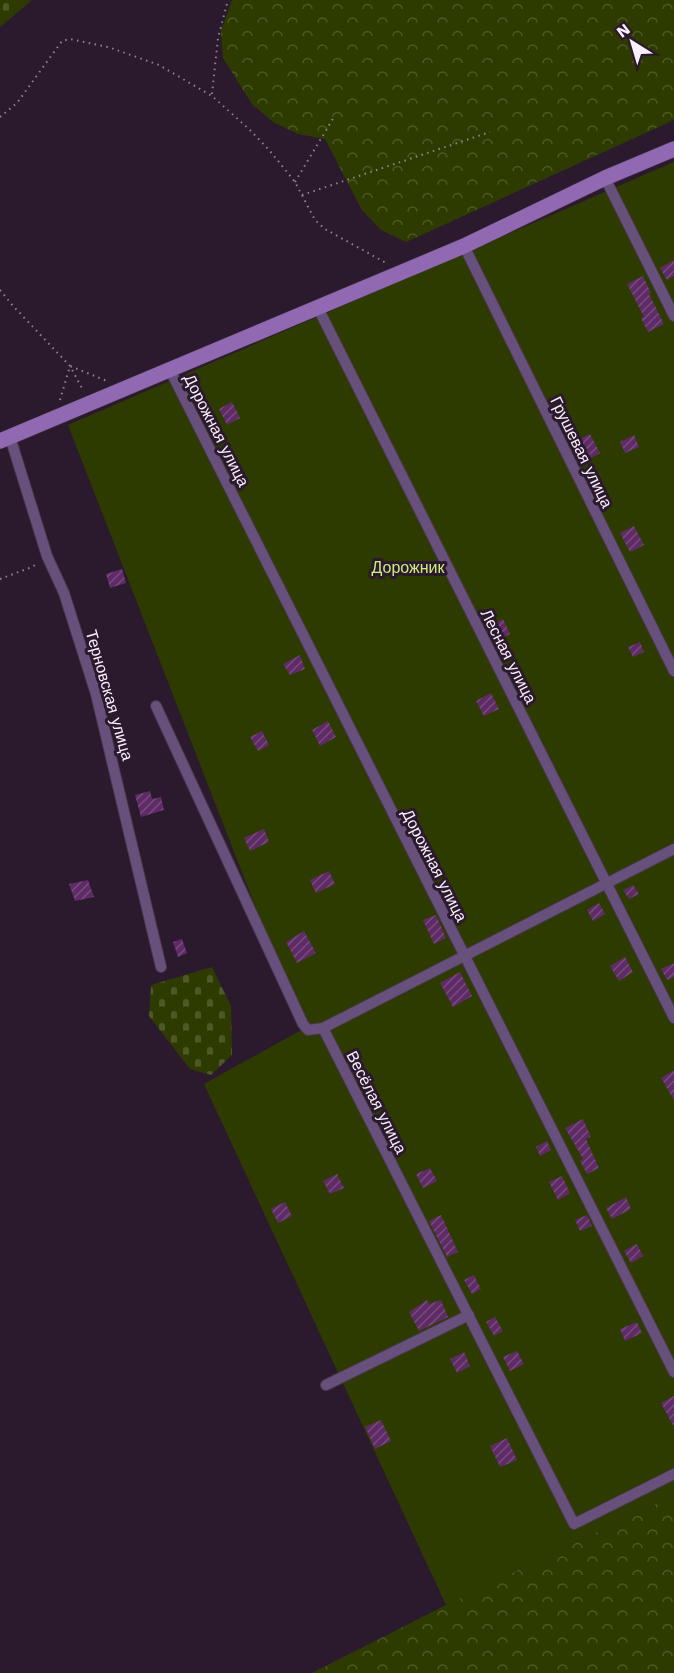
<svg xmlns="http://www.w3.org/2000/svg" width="674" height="1673" viewBox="0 0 674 1673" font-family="'Work Sans',sans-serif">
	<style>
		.green { fill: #2e3b00 }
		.forest { fill: url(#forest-crowns) }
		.cemetery { fill: url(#cemetery-stones) }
		.building { fill: url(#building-hatch) }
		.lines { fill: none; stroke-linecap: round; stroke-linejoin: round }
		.street-casing { stroke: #48384a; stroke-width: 12 }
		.secondary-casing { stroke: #48384a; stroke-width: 16 }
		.path { stroke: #918393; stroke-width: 2; stroke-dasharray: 1.5 4.5; stroke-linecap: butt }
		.street { stroke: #68507d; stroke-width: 10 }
		.secondary { stroke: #9169b2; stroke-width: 15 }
		.labels { text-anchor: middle; stroke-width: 6; stroke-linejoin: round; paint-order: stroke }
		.street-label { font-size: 16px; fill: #fbeffc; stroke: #2b1a2d }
		.park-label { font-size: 16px; fill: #cded7f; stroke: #2b1a2d }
	</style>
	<defs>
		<pattern id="forest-crowns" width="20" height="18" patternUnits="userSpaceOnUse" patternTransform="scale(1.5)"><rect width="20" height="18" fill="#2e3b00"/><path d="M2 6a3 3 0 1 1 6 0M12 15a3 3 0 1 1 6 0" fill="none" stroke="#4d5826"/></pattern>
		<pattern id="cemetery-stones" width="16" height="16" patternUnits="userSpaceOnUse" patternTransform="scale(1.5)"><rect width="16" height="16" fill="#2e3b00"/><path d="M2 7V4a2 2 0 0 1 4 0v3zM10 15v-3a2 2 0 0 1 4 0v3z" fill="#4d5826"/></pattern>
		<pattern id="building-hatch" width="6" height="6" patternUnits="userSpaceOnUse" patternTransform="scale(1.5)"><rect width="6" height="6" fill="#5f2b66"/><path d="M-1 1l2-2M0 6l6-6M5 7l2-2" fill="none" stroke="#774a7d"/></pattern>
	</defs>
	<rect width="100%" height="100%" fill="#2b1a2d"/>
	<!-- green -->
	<path class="green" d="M674 162V1495L446 1605 204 1084 303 1029 68 425Z"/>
	<!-- forest -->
	<path class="forest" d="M232 0H674V120L406 242 381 230 362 210 325 139 298 134 273 122 252 104 223 58 221 31Z
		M674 1495V1673H312L446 1605Z"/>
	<!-- cemetery -->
	<path class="cemetery" d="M0 0H32L0 27Z
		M212 967 231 1006 232 1055 211 1075 190 1069 149 1016 151 985Z"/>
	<!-- building -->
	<path class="building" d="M674 260V276L667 280 660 268Z
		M643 276 651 293 649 294 664 324 648 332 641 318 644 317 627 284Z
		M232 402 240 418 227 425 219 409Z
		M590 434 600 453 586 461 576 441Z
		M634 435 639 447 625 453 620 442Z
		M634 526 644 545 630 552 620 533Z
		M122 569 126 583 110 588 106 574Z
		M503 619 510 634 495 642 487 627Z
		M640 642 644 652 633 657 628 647Z
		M300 655 305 669 290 675 283 664Z
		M491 693 499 709 484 716 476 701Z
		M328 721 336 737 320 746 312 730Z
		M262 731 269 745 258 751 250 737Z
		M150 791 152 799 161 797 164 810 141 817 135 795Z
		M264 829 269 842 250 851 244 838Z
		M329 871 335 884 316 893 310 880Z
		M88 880 94 897 75 901 69 884Z
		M633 885 639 894 629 899 623 890Z
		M599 903 605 914 593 921 587 910Z
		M436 915 446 938 434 944 423 920Z
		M304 931 316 953 297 963 286 942Z
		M182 939 187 953 178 957 173 942Z
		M625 957 633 972 619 981 610 966Z
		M674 963V977L667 980 661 969Z
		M460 972 472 996 453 1007 440 983Z
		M674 1070V1100L661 1078Z
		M583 1119 591 1137 586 1139 599 1168 587 1174 580 1161 583 1159 565 1128Z
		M547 1141 551 1150 540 1156 536 1147Z
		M430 1168 437 1181 423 1188 416 1174Z
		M337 1174 344 1188 330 1194 323 1181Z
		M562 1176 570 1193 558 1200 549 1182Z
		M626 1197 631 1209 612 1219 606 1208Z
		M285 1202 292 1216 278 1223 271 1209Z
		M441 1215 458 1252 447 1257 429 1221Z
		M587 1215 592 1226 580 1231 575 1220Z
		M637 1244 643 1256 631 1263 624 1251Z
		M474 1275 481 1289 472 1294 464 1280Z
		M427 1300 429 1304 441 1300 448 1317 419 1331 409 1312Z
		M495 1317 503 1331 494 1336 486 1322Z
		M637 1322 642 1333 625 1341 620 1329Z
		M517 1351 524 1364 510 1371 503 1357Z
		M464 1352 470 1366 457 1373 450 1359Z
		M674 1396V1427L661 1403Z
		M381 1420 391 1441 375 1449 365 1427Z
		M507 1438 517 1460 500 1467 490 1446Z"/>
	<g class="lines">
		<!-- street casing -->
		<g class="street-casing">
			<path id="street" d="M605 178 674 316
				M464 246 674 671
				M318 308 674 1018
				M170 370 674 1372
				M10 437 47 556 64 593 96 694 161 967
				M156 706 303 1024 308 1030 323 1028 574 1524 674 1474
				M323 1028 674 849
				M326 1385 469 1315"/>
		</g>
		<!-- secondary casing -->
		<g class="secondary-casing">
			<path id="secondary" d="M0 441 464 246 605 178 674 149"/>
		</g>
		<!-- path -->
		<path class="path" d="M212 94 218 38 228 0
			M0 117 17 103 62 41 70 39 108 47 159 65 212 96 250 130 270 151 295 182 315 220 325 229 386 263
			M295 182 334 117
			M302 195 490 132
			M0 290 14 307 70 366 83 390
			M60 400 70 366 107 381
			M0 579 32 567 38 563"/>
		<!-- street -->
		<use href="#street" class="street"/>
		<!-- secondary -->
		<use href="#secondary" class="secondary"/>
	</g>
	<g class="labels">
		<!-- street labels -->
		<g class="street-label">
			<text transform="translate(217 430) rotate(63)" y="6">Дорожная улица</text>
			<text transform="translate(582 452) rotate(64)" y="6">Грушевая улица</text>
			<text transform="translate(509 656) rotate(63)" y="6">Лесная улица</text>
			<text transform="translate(110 695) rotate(74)" y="6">Терновская улица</text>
			<text transform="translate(435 865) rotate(63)" y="6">Дорожная улица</text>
			<text transform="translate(377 1102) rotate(63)" y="6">Весёлая улица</text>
		</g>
		<!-- park labels -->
		<g class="park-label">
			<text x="408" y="573">Дорожник</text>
		</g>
	</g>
	<!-- north arrow -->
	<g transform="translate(632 42) rotate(323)" stroke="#2b1a2d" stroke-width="4.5" paint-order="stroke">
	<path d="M0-4.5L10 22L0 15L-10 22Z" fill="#fbeffc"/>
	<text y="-9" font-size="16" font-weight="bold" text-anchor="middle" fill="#fbeffc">N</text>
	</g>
</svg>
